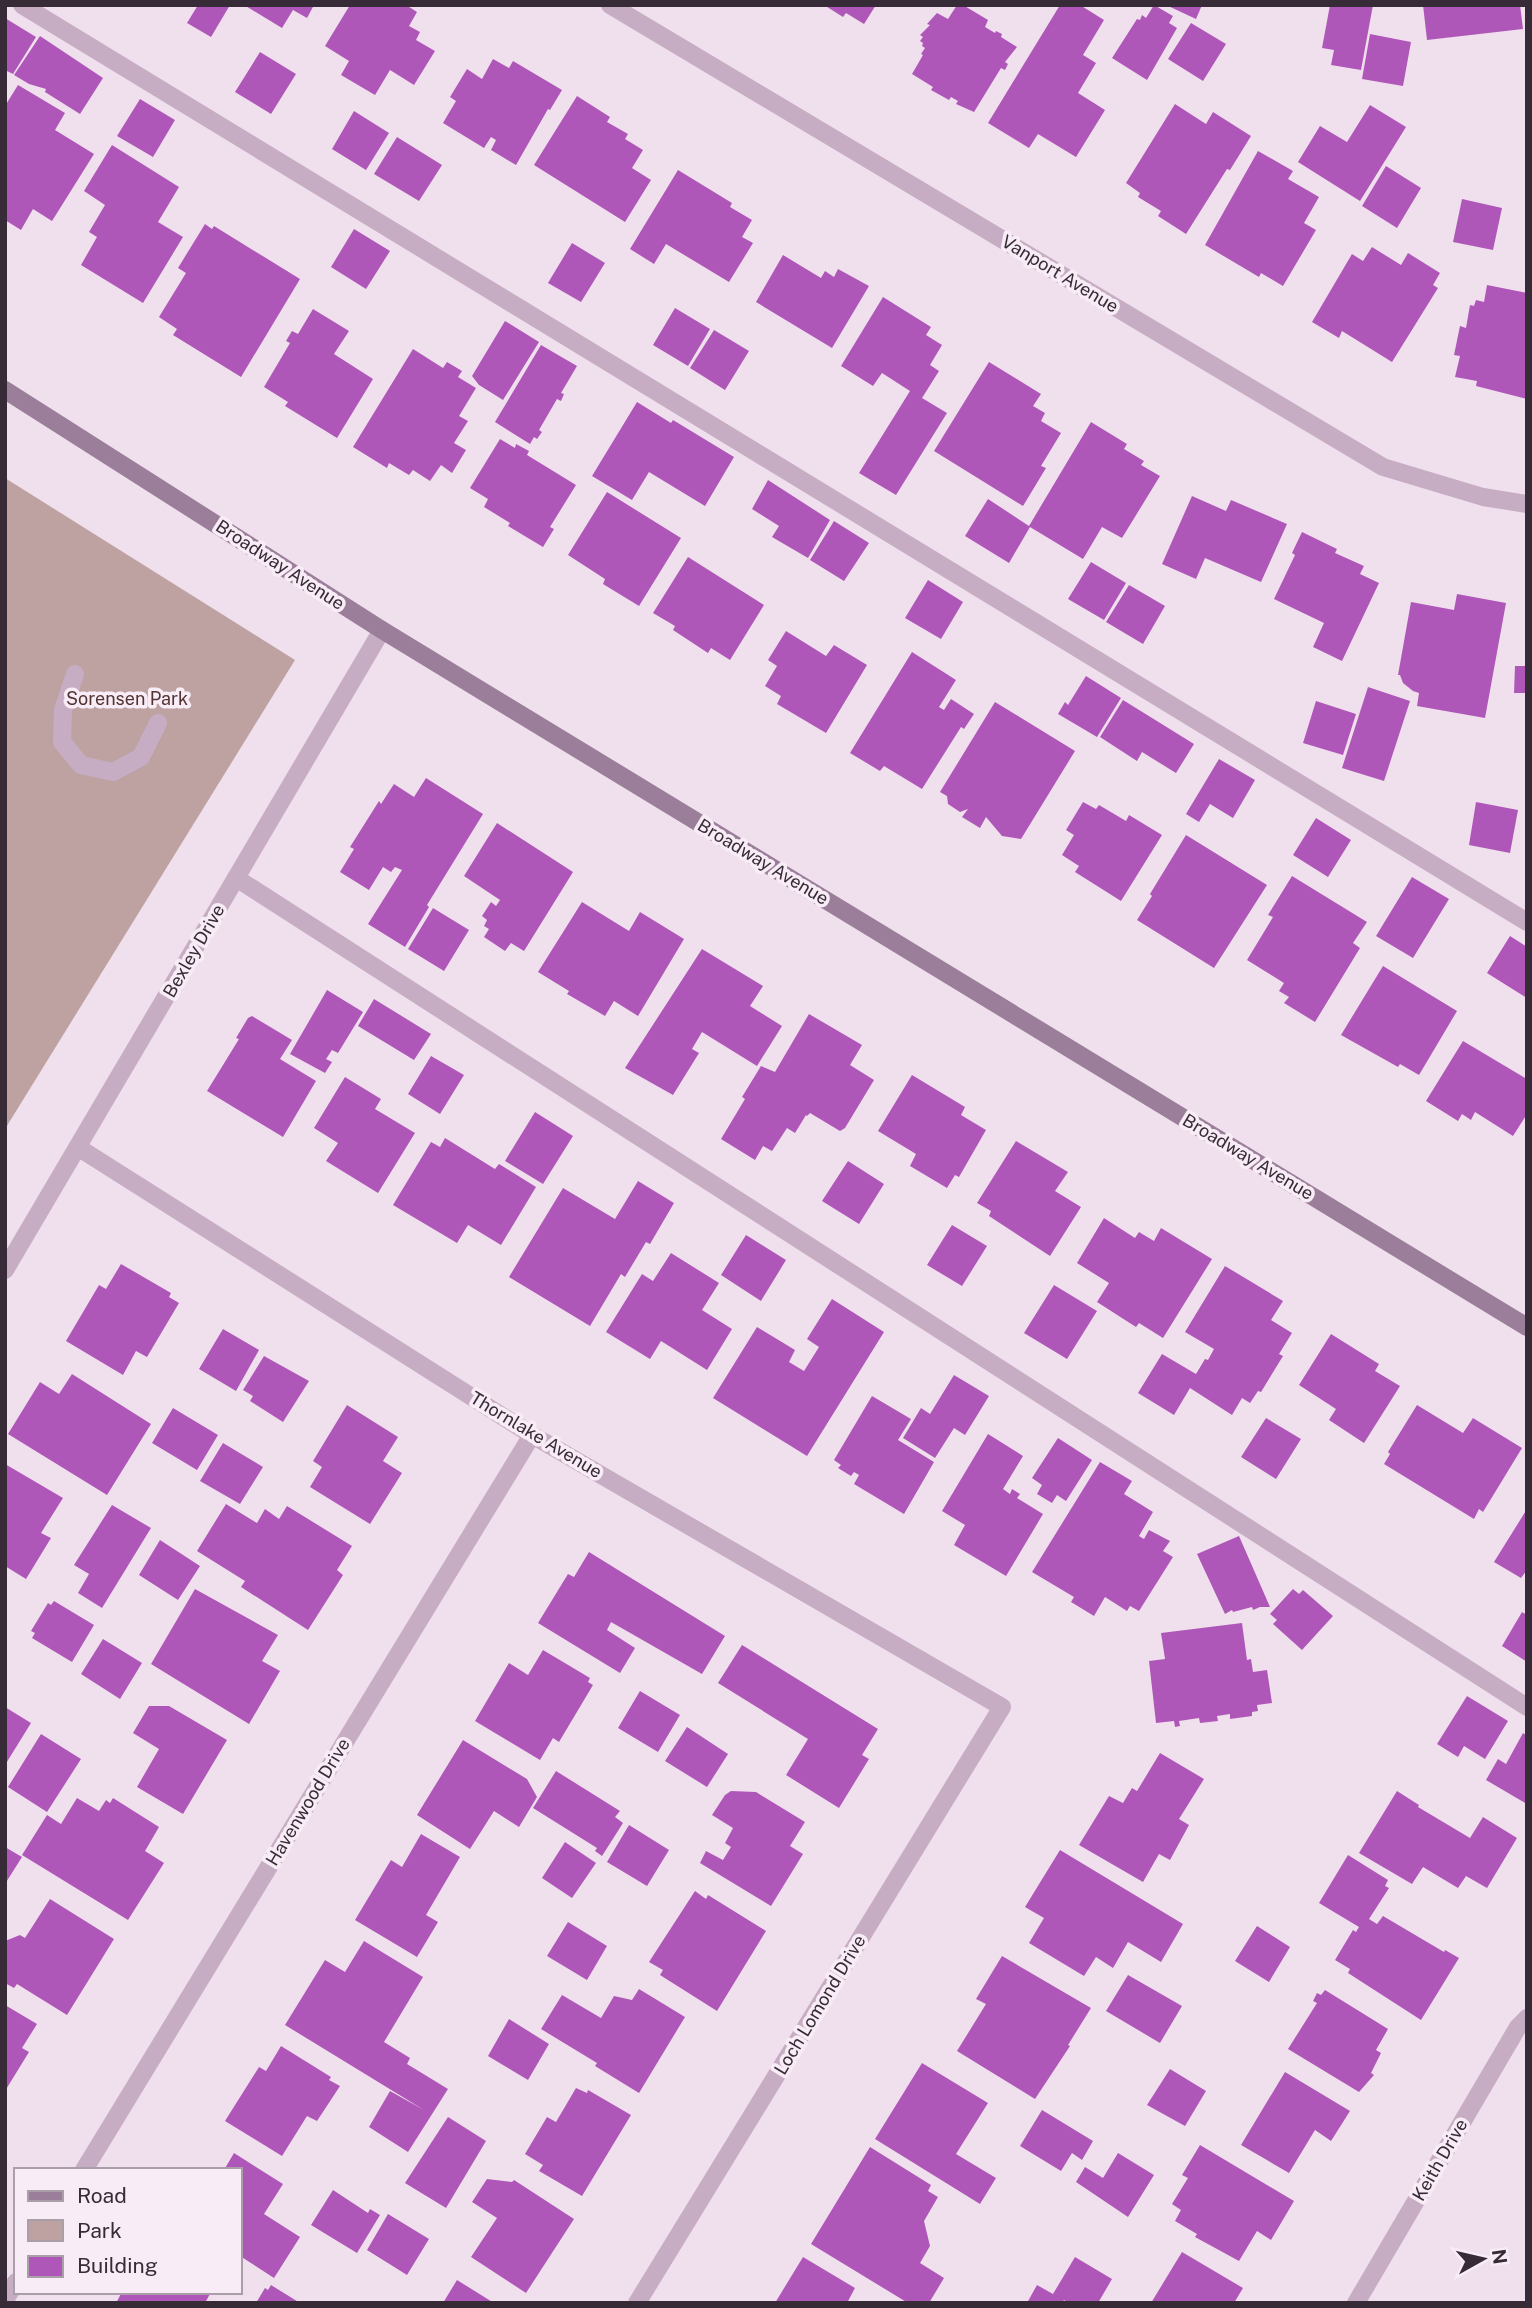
<svg xmlns="http://www.w3.org/2000/svg" width="1532" height="2308" viewBox="0 0 1532 2308" font-family="'Public Sans',sans-serif">
	<style>
		.green { fill: #bea2a2 }
		.building { fill: #af57b8 }
		.lines { fill: none; stroke-linecap: round; stroke-linejoin: round }
		.lane { stroke: #c7adc4; stroke-width: 18 }
		.street { stroke: #c7adc4; stroke-width: 18 }
		.secondary { stroke: #9b7f9a; stroke-width: 18 }
		.labels { text-anchor: middle; stroke-width: 7; stroke-linejoin: round; paint-order: stroke }
		.street-label { font-size: 18px; fill: #362b36; stroke: #f8ecf6 }
		.park-label { font-size: 18px; fill: #523331; stroke: #f8ecf6 }
	</style>
	<rect width="100%" height="100%" fill="#f0e0ed"/>
	<!-- green -->
	<path class="green" d="M5 478 295 660 5 1129Z"/>
	<!-- building -->
	<path class="building" d="M198 5H230L211 37 187 23Z
		M244 5H314L307 18 293 10 282 28Z
		M350 5H406L417 12 409 26 420 32 416 40 435 51 414 85 390 70 375 95 341 75 349 61 325 46Z
		M824 5H876L864 24 846 13 843 17Z
		M957 5H963L988 20 985 27 995 33 996 31 1002 34 1001 37 1017 47 1005 62 1008 64 1005 70 1001 68 974 112 956 104 958 101 951 97 949 100 931 90 933 87 912 74 923 55 921 54 925 48 922 46 923 43 920 41 923 37 920 35 930 25 927 24 937 13 948 19Z
		M1060 5H1080L1104 20 1083 55 1096 63 1078 93 1105 110 1076 157 1038 134 1029 148 988 123Z
		M1154 5 1173 16 1169 23 1177 28 1147 80 1112 58 1137 19 1140 20 1142 15 1146 18Z
		M1166 5H1202L1196 19Z
		M1330 5H1373L1361 70 1331 65 1334 50 1322 48Z
		M1423 5H1520L1523 29 1427 40Z
		M5 18 36 37 13 74 5 70Z
		M1191 23 1226 44 1203 81 1168 59Z
		M1370 34 1411 42 1403 86 1362 79Z
		M40 36 103 78 80 114 45 92 46 89 29 84 14 75Z
		M260 52 296 74 271 114 235 92Z
		M493 59 509 68 513 61 562 90 550 110 548 109 516 165 491 150 496 140 491 137 484 148 443 123 456 101 450 97 467 69 482 79Z
		M18 85 65 113 55 130 94 154 52 221 33 209 21 230 5 220V106Z
		M577 96 610 117 607 122 628 134 625 139 643 150 632 168 651 180 625 222 534 165Z
		M140 99 175 120 153 157 117 136Z
		M1175 104 1206 124 1213 112 1251 136 1230 170 1227 169 1186 234 1158 216 1161 211 1138 197 1140 193 1126 183Z
		M1370 105 1406 127 1360 201 1298 162 1320 126 1347 142Z
		M354 111 389 133 366 170 332 149Z
		M397 137 442 165 419 201 374 174Z
		M112 145 179 187 158 222 183 237 143 303 81 265 97 237 89 232 105 205 84 191Z
		M1258 151 1293 171 1288 179 1319 197 1304 223 1316 230 1283 286 1261 273 1259 277 1205 245Z
		M1386 166 1421 188 1397 228 1362 206Z
		M678 170 732 203 730 207 752 220 742 237 753 243 729 282 666 244 654 264 630 249Z
		M1462 199 1502 208 1493 250 1453 242Z
		M205 224 212 229 214 226 300 279 241 377 173 335 177 329 159 317 186 273 178 268Z
		M354 229 390 251 366 289 331 267Z
		M572 243 605 263 581 302 548 283Z
		M1372 247 1401 265 1408 253 1440 273 1433 285 1438 288 1392 362 1342 331 1339 338 1312 322 1352 254 1363 261Z
		M783 255 821 278 825 271 834 277 838 269 869 286 832 348 756 302Z
		M1487 285 1527 293V399L1476 386 1477 381 1455 377 1460 356 1454 355 1460 326 1466 328 1470 305 1474 306 1476 300 1484 302Z
		M883 297 931 327 926 335 942 345 930 365 939 371 922 398 947 413 896 495 859 473 910 391 882 373 873 386 841 366Z
		M675 308 710 329 688 366 653 345Z
		M313 309 349 331 334 354 373 379 337 438 285 406 288 402 264 387 290 343 286 341 292 331 298 334Z
		M505 321 539 342 503 400 479 385 472 376Z
		M714 330 749 351 725 390 690 368Z
		M541 345 577 366 561 393 564 394 561 401 557 399 539 430 542 432 537 439 534 437 530 444 495 422Z
		M413 349 443 368 447 362 462 371 458 377 476 388 459 416 468 421 454 443 466 450 452 473 441 465 430 481 413 470 409 475 389 463 387 468 353 447Z
		M989 362 1041 394 1033 406 1045 413 1041 421 1061 433 1041 466 1046 468 1023 506 934 451Z
		M637 402 671 423 673 420 734 457 705 506 649 472 632 500 592 476Z
		M1091 422 1127 444 1124 449 1144 461 1141 465 1160 476 1122 538 1102 527 1083 559 1030 527 1009 563 965 536 988 499 1029 526Z
		M500 439 515 448 516 444 529 451 527 455 576 485 550 527 554 529 543 547 508 526 510 523 484 507 488 499 470 488Z
		M768 480 830 520 808 558 772 537 779 526 752 509Z
		M607 492 681 538 639 606 603 584 605 579 568 555Z
		M1192 496 1226 511 1231 500 1287 524 1261 582 1205 558 1196 579 1162 564Z
		M834 521 869 543 844 581 810 560Z
		M1302 532 1337 549 1335 553 1364 566 1360 574 1379 583 1342 661 1313 647 1324 623 1274 599 1295 555 1292 553Z
		M688 557 764 605 730 660 711 648 708 653 673 630 675 626 653 613Z
		M1091 562 1126 583 1104 620 1068 599Z
		M928 580 963 602 941 639 905 618Z
		M1129 585 1165 606 1143 644 1106 622Z
		M1457 594 1506 603 1485 718 1417 706 1419 693 1413 691 1403 683 1400 675H1398L1411 602 1454 610Z
		M786 631 826 656 834 645 867 665 826 733 777 704 781 696 765 686 777 666 768 660Z
		M912 652 956 680 939 707 944 710 951 699 974 714 964 729 961 727 922 789 884 766 880 771 850 753Z
		M1515 666H1527V693H1514Z
		M1086 676 1121 698 1097 737 1058 714 1065 702 1068 705Z
		M1368 687 1410 701 1384 781 1342 768Z
		M1123 700 1194 744 1176 773 1142 752 1137 761 1100 737Z
		M1316 701 1356 714 1343 755 1303 743Z
		M995 702 1075 751 1021 839 1002 836 986 817 980 828 962 817 968 809 960 812 948 804 947 796 940 792Z
		M1219 759 1255 780 1233 818 1210 804 1199 822 1186 814Z
		M426 778 483 814 427 905 429 907 405 947 368 924 402 870 395 867 391 872 383 867 369 890 340 872 354 849 350 847 379 801 381 804 394 784 414 797Z
		M1083 802 1096 809 1099 805 1126 821 1129 815 1162 835 1121 901 1075 872 1079 866 1062 855 1074 835 1066 830Z
		M1476 802 1518 810 1510 853 1469 845Z
		M1316 818 1351 840 1328 877 1293 855Z
		M497 823 573 872 524 951 511 943 505 951 484 937 489 929 484 926 487 920 482 916 491 902 496 906 500 900 464 876Z
		M1186 835 1267 885 1214 968 1137 920 1152 896 1150 894Z
		M1292 876 1367 922 1353 943 1360 948 1315 1022 1284 1003 1289 997 1279 991 1284 983 1247 960 1273 917 1268 915Z
		M1412 877 1449 899 1413 958 1376 936Z
		M582 902 629 931 640 912 684 939 638 1016 614 1001 605 1016 567 994 569 991 538 972Z
		M433 908 469 930 444 971 408 949Z
		M1510 936 1527 947V998L1487 973Z
		M702 949 763 986 750 1006 782 1026 757 1066 702 1032 692 1049 699 1053 673 1095 625 1068Z
		M1383 966 1457 1011 1419 1075 1400 1064 1398 1067 1341 1035Z
		M327 990 363 1012 338 1053 332 1050 326 1059 332 1062 325 1073 290 1054Z
		M374 999 431 1034 414 1060 358 1026Z
		M809 1014 862 1045 850 1065 874 1080 845 1128 840 1131 810 1113 807 1116 806 1115 795 1133 787 1128 772 1151 763 1146 755 1160 721 1139 745 1099 742 1097 761 1066 775 1072Z
		M252 1016 292 1040 280 1059 316 1081 283 1137 207 1091 239 1039 236 1038 248 1018Z
		M1463 1041 1527 1079V1114L1513 1136 1475 1112 1471 1120 1462 1114 1458 1121 1426 1101Z
		M431 1056 464 1075 440 1114 408 1094Z
		M912 1075 965 1107 961 1115 986 1130 959 1177 955 1175 947 1188 910 1166 916 1154 878 1131Z
		M345 1077 381 1099 375 1109 415 1133 378 1193 326 1161 338 1143 314 1128Z
		M535 1112 573 1136 543 1184 505 1161Z
		M445 1138 495 1169 499 1164 536 1187 501 1245 468 1225 457 1243 393 1205 431 1142 440 1147Z
		M1016 1141 1068 1172 1055 1191 1081 1207 1050 1256 989 1216 991 1211 977 1203Z
		M848 1161 884 1184 859 1224 822 1201Z
		M638 1181 674 1203 650 1244 646 1242 625 1277 621 1274 590 1326 509 1277 563 1188 615 1219Z
		M1104 1218 1135 1238 1139 1232 1154 1241 1161 1228 1212 1259 1163 1338 1139 1323 1136 1327 1097 1302 1109 1283 1077 1263Z
		M952 1225 987 1246 962 1286 927 1265Z
		M746 1235 786 1260 761 1301 721 1275Z
		M671 1253 719 1283 702 1310 732 1329 707 1370 661 1341 650 1359 606 1332 642 1274 653 1281Z
		M121 1264 171 1293 169 1297 179 1303 147 1357 136 1351 123 1375 66 1341 99 1285 106 1289Z
		M1225 1266 1283 1301 1271 1320 1292 1333 1279 1354 1283 1356 1261 1392 1258 1391 1250 1403 1242 1398 1232 1415 1190 1388 1174 1415 1138 1393 1162 1354 1196 1374 1205 1359 1208 1360 1214 1349 1185 1332Z
		M1054 1285 1097 1311 1067 1359 1024 1333Z
		M832 1299 884 1332 807 1456 713 1398 757 1327 795 1350 789 1362 804 1371 819 1347 807 1339Z
		M223 1329 259 1350 236 1391 199 1369Z
		M1331 1334 1379 1364 1375 1371 1400 1386 1364 1443 1329 1420 1336 1409 1299 1385Z
		M264 1356 309 1381 283 1422 250 1401 253 1396 243 1390Z
		M72 1374 151 1424 107 1495 8 1434 40 1382 59 1394Z
		M954 1375 989 1396 965 1435 954 1428 935 1458 903 1438 921 1408 930 1414Z
		M872 1396 911 1419 898 1440 934 1462 904 1514 854 1484 859 1475 854 1472 851 1476 838 1468 841 1465 834 1460Z
		M347 1405 398 1437 383 1461 402 1473 370 1524 310 1487 322 1467 313 1461Z
		M1417 1405 1463 1433 1473 1418 1522 1448 1483 1512 1479 1509 1474 1519 1384 1464 1390 1454 1388 1452Z
		M173 1408 218 1435 197 1470 152 1443Z
		M1266 1418 1301 1439 1276 1479 1241 1457Z
		M988 1434 1023 1456 1003 1489 1010 1494 1012 1489 1020 1494 1017 1498 1043 1514 1006 1576 954 1545 965 1525 942 1511Z
		M1058 1438 1092 1460 1066 1501 1057 1495 1052 1503 1037 1494 1042 1485 1032 1478Z
		M223 1443 263 1467 240 1504 200 1481Z
		M1100 1462 1132 1481 1124 1494 1153 1512 1139 1536 1144 1539 1149 1530 1170 1541 1163 1551 1173 1557 1139 1611 1130 1606 1127 1611 1105 1597 1094 1616 1071 1602 1074 1597 1032 1572Z
		M5 1464 63 1498 41 1533 51 1538 26 1579 5 1566Z
		M226 1504 257 1523 265 1509 279 1519 287 1506 352 1546 337 1570 343 1575 308 1630 241 1587 245 1581 197 1551Z
		M112 1505 151 1528 102 1608 78 1593 89 1574 74 1565Z
		M1527 1509V1570L1521 1578 1494 1562Z
		M1239 1536 1270 1607H1260L1253 1610 1252 1607 1233 1612 1232 1610 1225 1614 1197 1554Z
		M160 1540 200 1566 178 1600 139 1575Z
		M589 1552 725 1636 702 1674 611 1622 607 1630 635 1648 620 1673 538 1623 568 1574 574 1577Z
		M195 1589 278 1635 262 1661 280 1671 249 1724 151 1664Z
		M1293 1589 1299 1594 1303 1590 1333 1616 1302 1650 1273 1624 1277 1620 1270 1614Z
		M54 1601 94 1625 72 1662 32 1638 35 1633 31 1631 48 1603 51 1605Z
		M1522 1612 1527 1615V1662L1502 1646Z
		M1242 1623 1247 1660 1251 1659 1253 1672 1267 1670 1272 1703 1257 1705 1258 1711 1252 1712V1716L1230 1719V1714L1217 1716 1218 1721 1200 1723 1199 1718 1179 1721 1180 1726 1175 1727 1174 1721 1156 1723 1149 1661 1165 1659 1161 1633Z
		M103 1639 142 1663 120 1699 81 1674Z
		M742 1645 878 1729 862 1755 869 1759 839 1808 786 1775 808 1739 718 1683Z
		M543 1650 590 1678 588 1682 593 1685 559 1742 553 1738 540 1760 475 1721 509 1663 528 1675Z
		M640 1691 680 1715 658 1752 618 1728Z
		M1467 1696 1508 1721 1485 1759 1464 1746 1458 1757 1437 1744Z
		M149 1706H169L227 1740 183 1814 137 1787 159 1749 133 1733Z
		M5 1707 31 1723 5 1765Z
		M687 1727 728 1754 707 1787 665 1761Z
		M1523 1733 1527 1736V1804L1486 1780 1498 1759 1506 1764Z
		M41 1734 81 1759 47 1812 8 1787Z
		M463 1740 527 1779 537 1797 519 1827 494 1811 470 1849 417 1815Z
		M1160 1753 1204 1779 1179 1819 1189 1825 1170 1860 1159 1854 1143 1882 1079 1845 1109 1796 1123 1803 1132 1788 1137 1791Z
		M556 1771 620 1811 615 1817 623 1823 602 1856 595 1851 597 1848 533 1808Z
		M731 1791 756 1792 805 1822 790 1846 803 1854 771 1906 700 1863 706 1851 723 1860 731 1847 725 1843 733 1828 712 1815 725 1795Z
		M1397 1791 1419 1805 1418 1807 1470 1838 1483 1817 1517 1838 1487 1888 1466 1876 1458 1888 1423 1867 1412 1884 1359 1853Z
		M77 1798 99 1811 106 1800 110 1803 113 1798 159 1827 145 1851 164 1863 128 1920 22 1855 47 1815 61 1824Z
		M629 1825 669 1850 647 1886 607 1862Z
		M421 1834 460 1857 426 1915 438 1922 417 1957 355 1920 391 1860 402 1867Z
		M565 1842 596 1863 572 1898 542 1878Z
		M5 1847 22 1857 5 1884Z
		M1060 1850 1183 1924 1161 1962 1128 1942 1113 1968 1096 1957 1084 1976 1029 1943 1044 1918 1025 1907Z
		M1348 1855 1388 1880 1385 1886 1389 1888 1369 1919 1377 1924 1383 1916 1444 1952 1445 1950 1459 1958 1421 2020 1348 1973 1350 1969 1335 1960 1353 1930 1356 1932 1359 1927 1319 1903Z
		M695 1891 706 1899 708 1895 766 1931 717 2011 660 1975 663 1970 649 1962Z
		M50 1899 114 1939 67 2015 17 1984 14 1988 5 1983V1941L20 1935 25 1938Z
		M568 1922 607 1946 587 1980 547 1956Z
		M1257 1926 1290 1947 1269 1982 1235 1961Z
		M364 1941 423 1977 384 2042 410 2058 407 2064 448 2089 408 2152 369 2127 390 2091 424 2110 285 2025 325 1960 345 1972Z
		M1002 1956 1091 2008 1068 2045 1070 2046 1035 2099 957 2051 986 2004 976 1999Z
		M1128 1975 1182 2006 1160 2043 1106 2011Z
		M639 1989 685 2017 639 2093 595 2066 597 2063 541 2029 562 1995 601 2018 614 1996 632 2000Z
		M1325 1990 1388 2029 1376 2050 1381 2053 1371 2073 1374 2075 1359 2092 1288 2049 1317 2003 1313 2001 1317 1993 1321 1995Z
		M5 2005 37 2024 22 2048 29 2052 5 2091Z
		M509 2019 549 2044 528 2080 488 2056Z
		M281 2046 331 2077 329 2080 340 2086 317 2121 307 2116 282 2156 225 2121 259 2067 266 2071Z
		M922 2063 988 2103 956 2154 996 2178 980 2204 875 2139Z
		M1170 2069 1206 2091 1185 2126 1147 2105Z
		M1285 2072 1350 2111 1331 2141 1315 2130 1289 2173 1241 2145Z
		M576 2088 587 2093 588 2090 631 2115 582 2196 539 2171 543 2165 525 2154 547 2117 556 2122Z
		M1042 2110 1093 2141 1082 2160 1072 2153 1061 2171 1020 2146Z
		M448 2117 486 2141 446 2208 405 2183Z
		M1200 2145 1294 2201 1271 2240 1257 2231 1239 2261 1195 2237 1197 2234 1175 2221 1181 2210 1172 2204 1188 2178 1182 2175Z
		M870 2147 931 2185 928 2191 938 2197 924 2221 930 2246 920 2263 944 2278 929 2303H908L811 2244Z
		M234 2153 283 2184 264 2214 300 2237 274 2278 240 2256V2170H224Z
		M1118 2153 1154 2175 1128 2217 1076 2182 1085 2167 1103 2178Z
		M487 2179 512 2182 514 2180 574 2219 526 2293 471 2257 497 2218 472 2202Z
		M333 2190 368 2213 370 2209 380 2215 357 2253 311 2225Z
		M388 2214 429 2239 407 2275 367 2250Z
		M1182 2252 1243 2288 1234 2303H1151Z
		M803 2257 855 2288 847 2303H775Z
		M1075 2257 1112 2279 1098 2303H1068L1064 2300 1062 2303H1027L1037 2285 1053 2294Z
		M457 2280 494 2303H443Z
		M271 2285 300 2303H256L265 2288 268 2290Z
		M122 2292H211L205 2303H116Z"/>
	<g class="lines">
		<!-- lane -->
		<path class="lane" d="M22 5 1527 922
			M75 674 63 710 62 742 81 765 113 772 141 757 158 723
			M236 878 1527 1707"/>
		<!-- street -->
		<path class="street" d="M610 5 1383 467 1483 497 1527 504
			M79 1148 532 1435 1002 1707 637 2303
			M5 1270 382 630
			M84 2170 532 1435
			M5 2300 16 2282
			M1356 2303 1518 2027 1527 2018"/>
		<!-- secondary -->
		<path class="secondary" d="M5 390 382 630 1527 1327"/>
	</g>
	<g class="labels">
		<!-- street labels -->
		<g class="street-label">
			<text transform="translate(1060 274) rotate(31)" y="6">Vanport Avenue</text>
			<text transform="translate(280 565) rotate(33)" y="6">Broadway Avenue</text>
			<text transform="translate(763 862) rotate(31)" y="6">Broadway Avenue</text>
			<text transform="translate(194 951) rotate(-60)" y="6">Bexley Drive</text>
			<text transform="translate(1248 1157) rotate(31)" y="6">Broadway Avenue</text>
			<text transform="translate(536 1435) rotate(31)" y="6">Thornlake Avenue</text>
			<text transform="translate(308 1802) rotate(-59)" y="6">Havenwood Drive</text>
			<text transform="translate(820 2005) rotate(-59)" y="6">Loch Lomond Drive</text>
			<text transform="translate(1440 2160) rotate(-60)" y="6">Keith Drive</text>
		</g>
		<!-- park labels -->
		<g class="park-label">
			<text x="127" y="705">Sorensen Park</text>
		</g>
	</g>
	<!-- border -->
	<rect width="1532" height="2308" fill="none" stroke="#362b36" stroke-width="14"/>
	<!-- legend -->
	<rect x="14" y="2168" width="228" height="126" fill="#f8ecf6" stroke="#aa9fa9" stroke-width="2"/>
	<rect x="28" y="2191" width="35" height="10" fill="#9b7f9a" stroke="#aa9fa9" stroke-width="2"/>
	<text x="77" y="2203" font-size="21" fill="#362b36">Road</text>
	<rect x="28" y="2220" width="35" height="21" fill="#bea2a2" stroke="#aa9fa9" stroke-width="2"/>
	<text x="77" y="2238" font-size="21" fill="#362b36">Park</text>
	<rect x="28" y="2256" width="35" height="21" fill="#af57b8" stroke="#aa9fa9" stroke-width="2"/>
	<text x="77" y="2273" font-size="21" fill="#362b36">Building</text>
	<!-- north arrow -->
	<g transform="translate(1483 2259) rotate(82)" stroke="#f8ecf6" stroke-width="5" paint-order="stroke">
	<path d="M0-5L12 26L0 18L-12 26Z" fill="#362b36"/>
	<text y="-10" font-size="19" font-weight="bold" text-anchor="middle" fill="#362b36">N</text>
	</g>
</svg>
